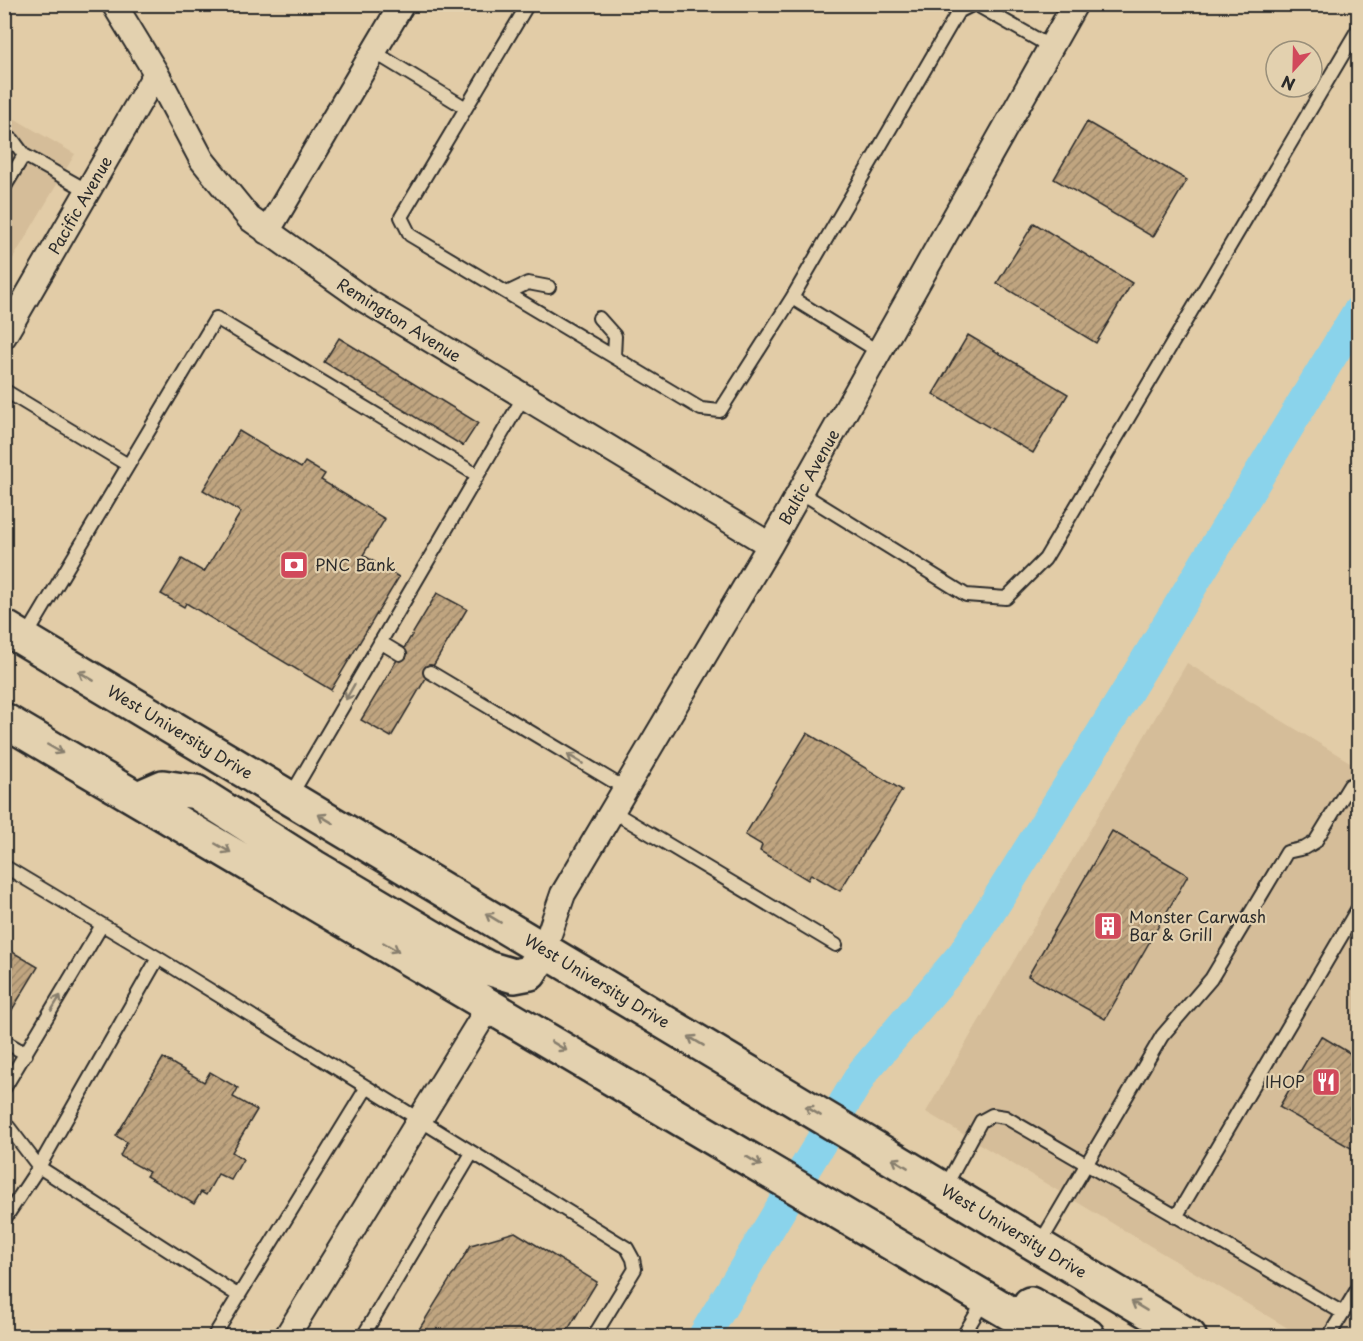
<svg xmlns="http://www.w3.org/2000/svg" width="1363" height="1341" viewBox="0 0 1363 1341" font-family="'Playpen Sans',sans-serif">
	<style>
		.built { fill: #d5bd99 }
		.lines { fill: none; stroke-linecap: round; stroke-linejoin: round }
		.canal { stroke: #8ad3eb; stroke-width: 32 }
		.building { fill: url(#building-hatch); stroke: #2b2b2b; stroke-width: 1.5 }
		.service-casing { stroke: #2b2b2b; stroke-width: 16 }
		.minor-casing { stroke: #2b2b2b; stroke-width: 28 }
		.primary-casing { stroke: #2b2b2b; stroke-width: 38 }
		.service { stroke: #e3d1af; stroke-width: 12 }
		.minor { stroke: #e3d1af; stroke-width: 24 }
		.primary { stroke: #e3d1af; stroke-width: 33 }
		.oneway { stroke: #877e6d }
		.labels { text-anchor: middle; stroke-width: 4.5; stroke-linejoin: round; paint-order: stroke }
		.street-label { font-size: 16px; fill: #2b2b2b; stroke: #e3d1af }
		.poi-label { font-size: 16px; fill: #2b2b2b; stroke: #e3d1af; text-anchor: start }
	</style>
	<defs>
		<pattern id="building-hatch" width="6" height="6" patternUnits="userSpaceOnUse" patternTransform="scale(1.5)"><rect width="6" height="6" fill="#c0a580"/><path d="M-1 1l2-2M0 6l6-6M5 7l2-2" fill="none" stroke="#9c8769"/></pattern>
	</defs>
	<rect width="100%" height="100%" fill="#e2cca7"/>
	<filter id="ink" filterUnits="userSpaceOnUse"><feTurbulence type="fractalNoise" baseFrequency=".0167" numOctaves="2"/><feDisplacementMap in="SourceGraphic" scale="12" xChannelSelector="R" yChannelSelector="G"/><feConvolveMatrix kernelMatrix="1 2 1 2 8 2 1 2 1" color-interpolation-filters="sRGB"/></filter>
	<g filter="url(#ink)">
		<!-- built -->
		<path class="built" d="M5 113 75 154 5 272Z
			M1187 663 1358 767V1336H1301L926 1112Z"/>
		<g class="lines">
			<!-- canal -->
			<path class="canal" d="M704 1336 863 1072 964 953 1102 733 1358 312"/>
		</g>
		<!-- building -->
		<path class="building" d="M1087 122 1187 180 1153 237 1054 179Z
			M1034 223 1132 283 1096 343 997 283Z
			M968 335 1068 394 1033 453 933 394Z
			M339 338 478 423 463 446 324 362Z
			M239 431 301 468 305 462 325 474 321 480 385 519 363 555 399 577 331 690 186 603 184 607 161 594 182 559 204 572 241 512 203 490Z
			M437 593 467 609 391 737 361 720Z
			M807 733 902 790 840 891 811 874 808 880 760 851 762 845 745 835Z
			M1112 831 1188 875 1105 1019 1028 976Z
			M4 947 38 967 4 1023Z
			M1321 1036 1358 1058V1152L1279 1107Z
			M163 1058 204 1082 210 1072 238 1088 233 1097 257 1110 232 1152 243 1159 231 1180 218 1174 206 1195 201 1192 194 1204 146 1176 149 1172 120 1156 127 1142 116 1136Z
			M515 1232 597 1282 564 1336H415L471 1245Z"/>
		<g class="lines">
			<!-- service casing -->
			<g class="service-casing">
				<path id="service" d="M528 4 401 217 410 235 701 409 720 411 792 298 879 352
					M975 4 1051 47
					M374 52 466 108
					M4 135 13 140 24 155 4 188
					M24 155 88 191
					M507 293 528 283 549 287
					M792 298 958 12 974 4
					M599 318 615 336 614 357
					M4 390 128 465
					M800 492 966 595 1006 598 1045 559 1358 29
					M26 637 216 318 477 475
					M380 642 400 654
					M430 672 626 789
					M290 797 524 396
					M612 811 836 945
					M4 866 158 958 627 1248 633 1259 635 1269 594 1336
					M4 1041 26 1054
					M4 1089 102 925
					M4 1121 39 1167 239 1296
					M944 1189 981 1121 992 1115 1005 1117 1343 1313
					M1176 1217 1358 908
					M4 1220 39 1167 158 958
					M1039 1245 1162 1036 1211 979 1287 852 1305 848 1315 842 1350 785 1358 790
					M214 1336 367 1087
					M363 1336 472 1153
					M963 1336 985 1299
					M1329 1336 1358 1288"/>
			</g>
			<!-- minor casing -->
			<g class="minor-casing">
				<path id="minor" d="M114 4 156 73 202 160 249 218 363 299 770 545
					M267 232 402 4
					M4 336 156 73
					M544 949 563 894 770 545 1075 4
					M287 1336 490 1005"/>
			</g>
			<!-- primary casing -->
			<g class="primary-casing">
				<path id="primary" d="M4 627 1189 1336
					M4 720 1049 1336
					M138 798 163 787 196 792 314 867 447 946 487 968 514 976 530 973 544 949
					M1030 1304 1088 1336"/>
			</g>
			<!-- service -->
			<use href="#service" class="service"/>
			<!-- minor -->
			<use href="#minor" class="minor"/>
			<!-- primary -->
			<use href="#primary" class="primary"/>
		</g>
		<!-- one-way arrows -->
		<defs><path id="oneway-shaft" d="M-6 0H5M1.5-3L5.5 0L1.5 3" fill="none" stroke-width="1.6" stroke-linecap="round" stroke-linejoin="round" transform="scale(1.5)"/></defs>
		<g class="oneway">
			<use href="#oneway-shaft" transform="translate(86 676) rotate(-149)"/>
			<use href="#oneway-shaft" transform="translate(350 692) rotate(120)"/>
			<use href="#oneway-shaft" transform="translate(55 749) rotate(30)"/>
			<use href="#oneway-shaft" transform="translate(575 759) rotate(-149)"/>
			<use href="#oneway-shaft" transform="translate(326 819) rotate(-149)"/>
			<use href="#oneway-shaft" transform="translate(223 848) rotate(30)"/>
			<use href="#oneway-shaft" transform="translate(493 918) rotate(-149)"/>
			<use href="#oneway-shaft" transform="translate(391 947) rotate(30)"/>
			<use href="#oneway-shaft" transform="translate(56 1003) rotate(-59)"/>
			<use href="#oneway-shaft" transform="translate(696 1041) rotate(-149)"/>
			<use href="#oneway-shaft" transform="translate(559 1046) rotate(31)"/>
			<use href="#oneway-shaft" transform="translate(813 1111) rotate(-149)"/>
			<use href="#oneway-shaft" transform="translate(754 1161) rotate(31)"/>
			<use href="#oneway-shaft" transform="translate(900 1163) rotate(-149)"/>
			<use href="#oneway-shaft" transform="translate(1139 1306) rotate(-149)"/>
		</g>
	</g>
	<!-- icons -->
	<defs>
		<g id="bank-square" transform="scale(1.5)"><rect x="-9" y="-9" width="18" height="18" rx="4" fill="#d1495b" stroke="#e3d1af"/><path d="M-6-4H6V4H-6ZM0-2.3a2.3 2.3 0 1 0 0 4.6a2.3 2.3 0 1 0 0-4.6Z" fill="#fff"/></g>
		<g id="building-square" transform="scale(1.5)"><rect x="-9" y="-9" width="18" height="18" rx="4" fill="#d1495b" stroke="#e3d1af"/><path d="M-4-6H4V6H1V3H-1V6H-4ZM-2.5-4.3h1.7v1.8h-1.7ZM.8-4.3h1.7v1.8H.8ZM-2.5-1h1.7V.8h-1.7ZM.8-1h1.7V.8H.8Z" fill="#fff"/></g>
		<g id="restaurant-square" transform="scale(1.5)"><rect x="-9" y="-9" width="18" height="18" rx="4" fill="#d1495b" stroke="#e3d1af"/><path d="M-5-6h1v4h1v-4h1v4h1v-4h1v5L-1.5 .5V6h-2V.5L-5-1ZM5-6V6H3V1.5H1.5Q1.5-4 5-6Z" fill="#fff"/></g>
	</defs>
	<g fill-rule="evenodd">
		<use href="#bank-square" x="294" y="565"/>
		<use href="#building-square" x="1108" y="926"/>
		<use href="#restaurant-square" x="1326" y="1082"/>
	</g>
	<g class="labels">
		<!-- street labels -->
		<g class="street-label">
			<text transform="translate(80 205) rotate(-60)" y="6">Pacific Avenue</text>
			<text transform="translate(399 320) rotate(32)" y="6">Remington Avenue</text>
			<text transform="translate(809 477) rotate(-61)" y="6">Baltic Avenue</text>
			<text transform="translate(180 732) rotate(31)" y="6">West University Drive</text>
			<text transform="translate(597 981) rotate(31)" y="6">West University Drive</text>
			<text transform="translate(1014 1231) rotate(31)" y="6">West University Drive</text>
		</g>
		<!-- poi labels -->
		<g class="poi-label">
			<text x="315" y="571">PNC Bank</text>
			<text x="1129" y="923">Monster Carwash<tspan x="1129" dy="18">Bar &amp; Grill</tspan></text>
			<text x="1305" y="1088" text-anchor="end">IHOP</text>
		</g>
	</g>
	<!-- margin -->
	<rect width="1363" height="1341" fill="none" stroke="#e3d1af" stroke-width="24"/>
	<rect x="12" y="12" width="1339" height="1317" fill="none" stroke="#2b2b2b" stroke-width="2" filter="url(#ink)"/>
	<!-- north arrow -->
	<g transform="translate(1294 69) rotate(202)"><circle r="28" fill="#e3d1af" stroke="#998f7a" stroke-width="1.5"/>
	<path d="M0-4.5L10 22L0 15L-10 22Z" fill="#d1495b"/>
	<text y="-9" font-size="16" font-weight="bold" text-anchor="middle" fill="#2b2b2b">N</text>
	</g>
</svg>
